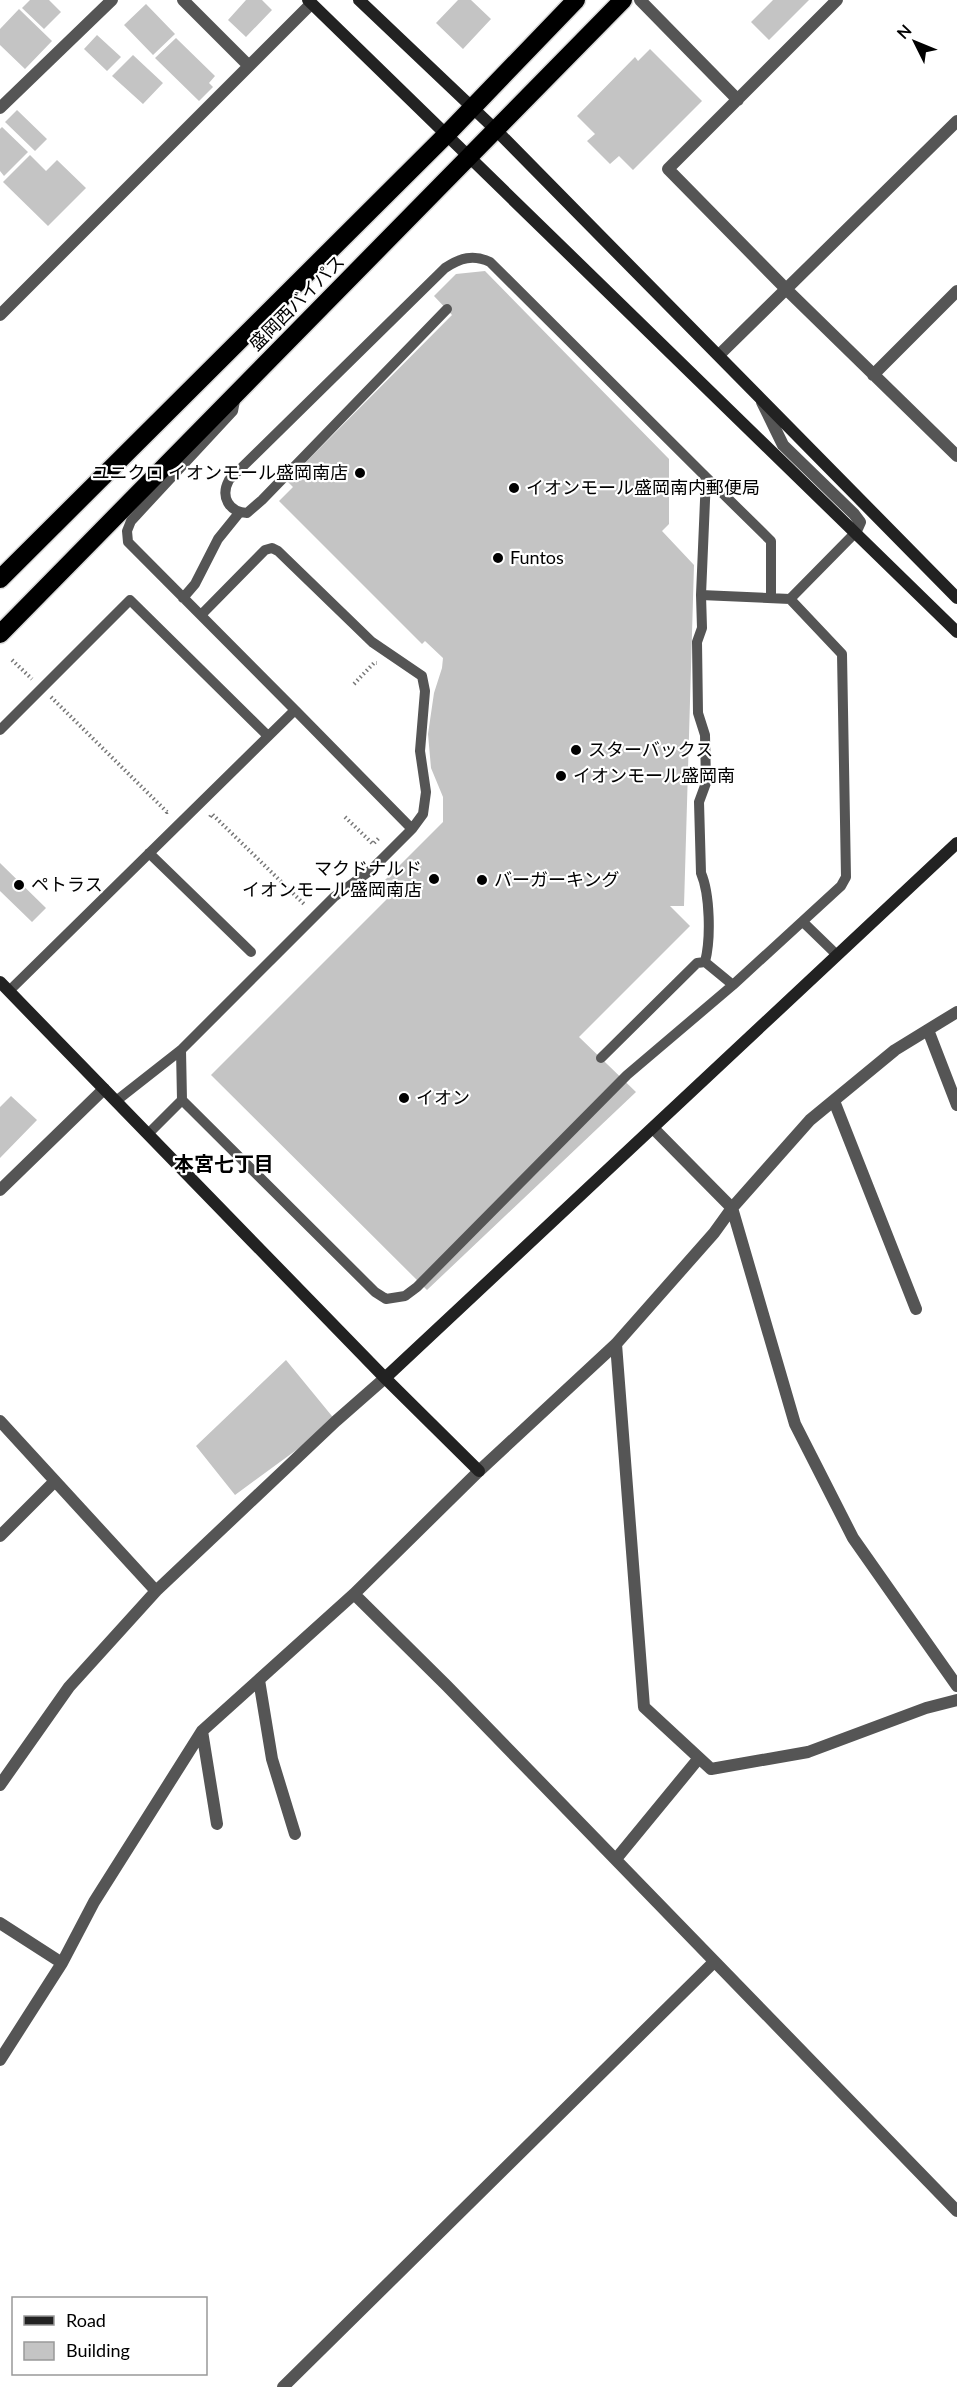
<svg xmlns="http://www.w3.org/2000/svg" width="957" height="2387" viewBox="0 0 957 2387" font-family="Lato,'Noto Sans JP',sans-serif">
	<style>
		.building { fill: #c4c4c4 }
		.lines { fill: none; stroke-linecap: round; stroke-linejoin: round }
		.highway-casing { stroke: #dbdbdb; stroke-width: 21 }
		.path { stroke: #777; stroke-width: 4; stroke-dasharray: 1.5 3; stroke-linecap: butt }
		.lane { stroke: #555; stroke-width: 10 }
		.street { stroke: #555; stroke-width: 12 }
		.secondary { stroke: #222; stroke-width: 12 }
		.highway { stroke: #000; stroke-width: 18 }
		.poi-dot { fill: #000; stroke: #fff; stroke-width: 2 }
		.labels { text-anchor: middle; stroke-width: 4.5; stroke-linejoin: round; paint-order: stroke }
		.street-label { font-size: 18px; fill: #000; stroke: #fff }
		.poi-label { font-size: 18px; fill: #000; stroke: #fff; text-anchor: start }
		.neighbourhood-label { font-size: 20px; font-weight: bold; fill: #000; stroke: #fff }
	</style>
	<rect width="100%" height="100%" fill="#fff"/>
	<!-- building -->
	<path class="building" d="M30 0H49L61 12 44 29 22 8Z
		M246 0H262L272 10 246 37 228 20Z
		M458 0H471L491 19 463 49 436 23Z
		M773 0H809L769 40 751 22Z
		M146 4 175 34 153 55 124 25Z
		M19 9 52 41 25 69 0 45V29Z
		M97 35 121 57 107 71 84 49Z
		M176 38 215 76 209 83 213 87 199 101 155 58Z
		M650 49 702 101 633 170 619 156 610 164 587 141 595 134 577 116 635 57 638 61Z
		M133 55 163 83 143 104 112 76Z
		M17 110 47 139 35 151 5 122Z
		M2 127 28 152 4 176 0 171V129Z
		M30 155 46 171 57 160 86 188 48 226 3 182Z
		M485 271 669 459V524L662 531 694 565 684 906H670L690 926 579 1037 636 1092 427 1290 211 1075 395 891 385 880 443 822V797L431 768 428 734 434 693 442 668 443 658 425 641 422 644 279 501 293 487 287 481 452 315 434 296 456 274Z
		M0 863 46 908 32 922 0 891Z
		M11 1096 37 1120 0 1158V1107Z
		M286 1360 336 1421 235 1495 196 1446Z"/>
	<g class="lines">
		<!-- highway casing -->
		<g class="highway-casing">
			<path id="highway" d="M0 579 447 134 576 0
				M0 634 623 0"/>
		</g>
		<!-- path -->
		<path class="path" d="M12 660 32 679
			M354 684 374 663H377
			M51 697 167 812 169 810
			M210 817 212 814 305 905
			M345 817 373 844 379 838"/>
		<!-- lane -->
		<path class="lane" d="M447 309 262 500 247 513C229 512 220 497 229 480L445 268C460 258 473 254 490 262L706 477 701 595
			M706 477 771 541V598
			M183 598 195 584 218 539 239 513
			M790 599 855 533
			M201 615 265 550 272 548 278 551 372 642 422 676 425 691 420 751 426 792 423 814 412 829
			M0 730 130 600 268 736
			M149 853 251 952
			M803 922 837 955
			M9 991 295 710 128 542 127 531 131 521 233 411 236 395
			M601 1058 697 963 705 962 733 985
			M182 1100 375 1292 386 1299 405 1296 417 1287 627 1075 733 985 841 886 846 877 842 654 790 599 701 595 702 628 697 642 698 713 705 735 706 783 699 802 701 873C710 894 711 939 705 962
			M116 1101 181 1050 334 897 371 870 412 829 295 710
			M148 1134 182 1100 181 1050"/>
		<!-- street -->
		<path class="street" d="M183 0 249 66
			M640 0 738 100
			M837 0 668 169 787 290 957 456
			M0 108 112 0
			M0 315 311 4
			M719 355 957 121
			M873 375 957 291
			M762 402 783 445 854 514 860 522 855 533
			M928 1030 957 1105
			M834 1101 916 1309
			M653 1128 732 1208 795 1424 853 1538 957 1686
			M0 1190 104 1089
			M616 1344 644 1707 711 1769 808 1752 926 1708 957 1700
			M0 1421 156 1591
			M0 1536 55 1481
			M354 1594 447 1686 957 2211
			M259 1680 272 1759 295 1834
			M202 1731 217 1824
			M0 1785 69 1687 156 1591 336 1421 385 1378
			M616 1859 699 1758
			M0 1923 62 1963
			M0 2060 62 1963 94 1902 202 1731 354 1594 479 1471 616 1344 714 1233 732 1208 810 1120 895 1050 957 1012
			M283 2387 714 1962"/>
		<!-- secondary -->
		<path class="secondary" d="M308 0 957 632
			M359 0 497 131 957 598
			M0 982 385 1378 479 1471
			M385 1378 957 843"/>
		<!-- highway -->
		<use href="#highway" class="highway"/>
	</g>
	<!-- markers -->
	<g class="poi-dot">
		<circle cx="360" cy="473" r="6"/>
		<circle cx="514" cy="488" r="6"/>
		<circle cx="498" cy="558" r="6"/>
		<circle cx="576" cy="750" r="6"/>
		<circle cx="561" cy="776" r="6"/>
		<circle cx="434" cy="879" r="6"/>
		<circle cx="482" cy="880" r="6"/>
		<circle cx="19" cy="885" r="6"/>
		<circle cx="404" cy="1098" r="6"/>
	</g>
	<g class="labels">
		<!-- street labels -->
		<g class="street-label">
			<text transform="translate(297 303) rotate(-45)" y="6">盛岡西バイパス</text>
		</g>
		<!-- poi labels -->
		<g class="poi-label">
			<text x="348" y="479" text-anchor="end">ユニクロ イオンモール盛岡南店</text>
			<text x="526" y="494">イオンモール盛岡南内郵便局</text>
			<text x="510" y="564">Funtos</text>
			<text x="588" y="756">スターバックス</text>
			<text x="573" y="782">イオンモール盛岡南</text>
			<text x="422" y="875" text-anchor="end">マクドナルド<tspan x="422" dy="21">イオンモール盛岡南店</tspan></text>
			<text x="494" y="886">バーガーキング</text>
			<text x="31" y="891">ペトラス</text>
			<text x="416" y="1104">イオン</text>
		</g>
		<!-- neighbourhood labels -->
		<g class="neighbourhood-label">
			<text x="224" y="1171">本宮七丁目</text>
		</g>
	</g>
	<!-- legend -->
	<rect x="12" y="2297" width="195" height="78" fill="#ffffff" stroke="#999999" stroke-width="1.5"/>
	<rect x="24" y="2316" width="30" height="9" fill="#222222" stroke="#999999" stroke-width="1.5"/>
	<text x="66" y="2327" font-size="18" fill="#000000">Road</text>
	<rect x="24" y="2342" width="30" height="18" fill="#c4c4c4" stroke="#999999" stroke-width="1.5"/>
	<text x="66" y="2357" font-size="18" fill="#000000">Building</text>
	<!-- north arrow -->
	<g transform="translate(915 42) rotate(313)" stroke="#ffffff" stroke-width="4.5" paint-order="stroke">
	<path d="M0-4.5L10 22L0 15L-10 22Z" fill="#000000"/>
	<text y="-9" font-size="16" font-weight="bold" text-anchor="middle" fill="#000000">N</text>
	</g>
</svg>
